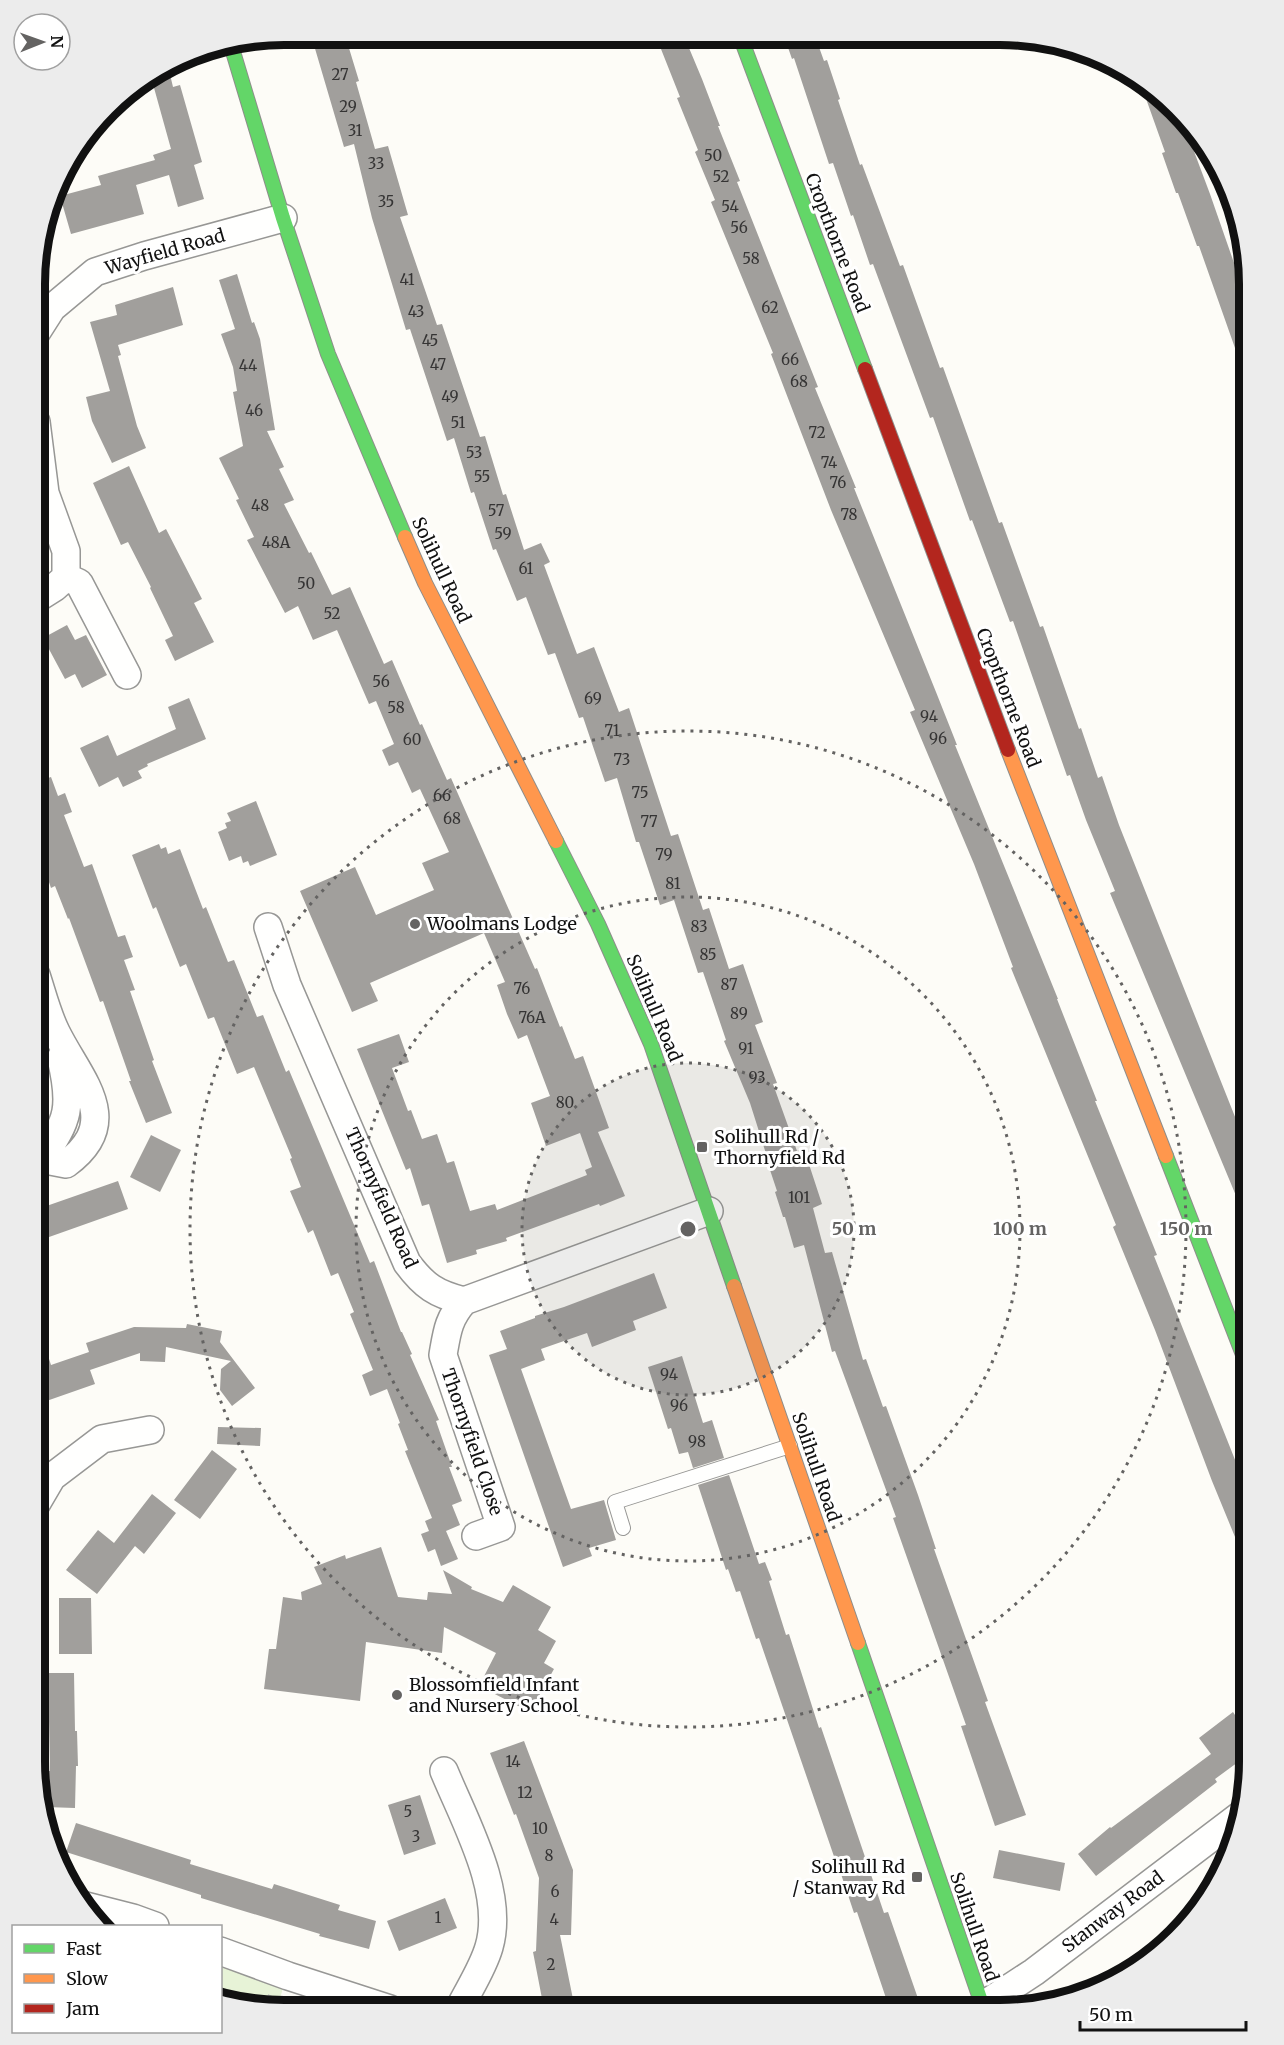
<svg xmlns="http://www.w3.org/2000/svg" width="1284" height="2045" viewBox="0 0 1284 2045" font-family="Merriweather,serif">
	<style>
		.green { fill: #e7f3d7 }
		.building { fill: #a19f9c }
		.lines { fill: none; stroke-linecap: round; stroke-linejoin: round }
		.lane-casing { stroke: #979795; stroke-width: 16 }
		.street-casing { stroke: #979795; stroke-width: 30 }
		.fast-casing { stroke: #8e8d8b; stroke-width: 16 }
		.slow-casing { stroke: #8e8d8b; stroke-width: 16 }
		.jam-casing { stroke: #8e8d8b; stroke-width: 16 }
		.path { stroke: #b9b9b8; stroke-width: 4; stroke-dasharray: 6 3; stroke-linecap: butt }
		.lane { stroke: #fffffe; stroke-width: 14 }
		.street { stroke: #fffffe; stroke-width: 27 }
		.fast { stroke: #63d668; stroke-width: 14 }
		.slow { stroke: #ff974d; stroke-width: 14 }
		.jam { stroke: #b3261e; stroke-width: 14 }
		.ring { fill: none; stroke: #646362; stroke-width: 3; stroke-dasharray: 3 6 }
		.poi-dot { fill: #646362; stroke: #fff; stroke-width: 2 }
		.labels { text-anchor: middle; stroke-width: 6; stroke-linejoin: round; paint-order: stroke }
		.number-label { font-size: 15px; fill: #353434 }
		.street-label { font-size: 18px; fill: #111; stroke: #fff }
		.poi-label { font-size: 18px; fill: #111; stroke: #fff; text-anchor: start }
		.rim { fill: none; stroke: #111; stroke-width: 8 }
		.centre { fill: #646362; stroke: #fff; stroke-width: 3 }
		.ring-label { font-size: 18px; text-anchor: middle; font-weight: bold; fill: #646362; stroke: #fff; stroke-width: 6; stroke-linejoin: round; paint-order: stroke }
	</style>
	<rect width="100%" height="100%" fill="#fdfcf7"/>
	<!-- green -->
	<path class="green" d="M220 1964 284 1985 277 2008H252L221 2000Z"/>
	<!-- building -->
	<path class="building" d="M311 35H345L359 81 356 82 375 149 388 146 408 215 400 217 437 325 442 324 480 437 485 436 503 495 506 494 524 550 541 543 550 562 544 565 577 654 594 647 619 712 629 708 671 836 678 834 703 910 709 908 729 969 743 964 763 1022 755 1025 777 1083 773 1084 797 1151 804 1149 822 1204 813 1208 825 1253 832 1252 863 1360 866 1359 883 1407 886 1406 918 1495 936 1549H934L988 1701 985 1702 1026 1815 995 1826 961 1726 966 1725 893 1518 896 1517 835 1351 832 1352 804 1245 794 1248 785 1217H783L775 1192 777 1191 767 1161 768 1160 750 1103 724 1041 726 1040 703 972 698 973 674 900 660 905 639 842H636L617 778 605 782 583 717 579 718 555 653 548 655 526 597 517 601 496 549 493 550 474 492 471 493 454 438 447 441 410 329 406 330 372 218 354 144 344 147Z
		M679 36H684L702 79 720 126H718L740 181 737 182 818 387 815 388 856 488H854L936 692 957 745H955L1058 999H1057L1097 1101H1095L1157 1255 1154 1256 1249 1495V1571L1212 1481 1155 1330 1113 1227 1116 1225 1011 968 1013 967 974 864 910 712 915 710 831 510 771 354 773 353 711 202 715 200 695 152 698 150 677 98 680 97 659 44Z
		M784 36H815L824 61 827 60 840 99 838 100 860 165 862 164 900 266 903 265 940 368 943 367 999 523 1002 522 1040 627 1043 626 1079 729 1081 728 1098 778 1102 776 1119 825 1249 1152V1227L1110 893 1115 891 1086 820 1070 775 1067 776 1013 621 1010 622 972 520 970 521 933 417 930 418 873 264 870 265 853 215 851 216 833 163 829 164 794 58 792 59Z
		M168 66 173 87 180 85 202 162 194 165 204 199 178 207 169 175 136 185 144 214 71 234 60 196 101 185 98 176 155 160 153 155 171 149 151 77Z
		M1139 79 1152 86 1180 114 1210 194 1249 306V382H1247L1199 246H1197L1178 193H1176L1162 153 1165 152Z
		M237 274 252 323 254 322 260 339 275 430 267 431 284 467 279 469 294 500 284 504 309 553 311 552 332 595 350 587 384 664 392 660 420 725 422 724 447 780 451 778 535 969 537 968 560 1027 562 1026 575 1059 583 1056 609 1128 598 1132 625 1196 600 1206 599 1204 506 1238 507 1241 476 1250 477 1254 447 1263 429 1204 422 1206 410 1168 406 1170 357 1049 399 1034 409 1062 392 1068 408 1111 411 1110 422 1139 437 1134 447 1163 454 1161 470 1211 495 1204 497 1210 587 1175 585 1170 592 1167 580 1133 546 1146 531 1103 550 1096 527 1035 518 1039 507 1014 497 985 505 982 484 933 370 983 378 1001 352 1012 300 891 355 867 376 915 434 890 422 863 449 852 420 789 412 793 398 762 389 766 382 750 394 744 376 701 369 704 337 630 313 640 298 606 285 613 247 540 254 537 236 500 239 499 219 458 243 446 233 392 237 391 233 367 221 334 235 329 219 280Z
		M173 287 183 325 118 345 121 355 118 356 137 426 146 448 112 463 92 421 86 397 110 391 90 322 117 315 115 305Z
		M129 466 159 533 166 529 202 599 194 603 214 642 175 661 165 640 173 636 150 588 151 587 128 542 121 545 93 483Z
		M67 625 75 640 86 635 107 675 82 688 75 674 65 679 43 638Z
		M189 698 206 739 147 764 148 766 138 771 142 778 123 787 118 777 99 787 80 748 108 735 117 756 176 729 168 707Z
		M51 777 58 796 65 793 72 812 64 815 84 867 92 864 118 937 125 935 133 957 124 960 135 990 130 991 154 1060 152 1061 172 1113 146 1123 129 1081H131L103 1001 100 1002 69 918 68 919 55 886 51 888 36 844V782Z
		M256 801 277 855 250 866 248 861 243 863 241 856 229 861 218 832 227 828 225 823 231 821 227 813Z
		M159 844 161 849 166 847 168 854 180 849 203 909 206 907 228 962 234 960 257 1017 263 1015 286 1072 289 1070 305 1108 370 1263 374 1261 401 1332H402L412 1354 410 1355 439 1420 436 1421 452 1467H449L462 1501 452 1505 460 1525 446 1531 458 1559 441 1566 435 1549 428 1552 421 1534 429 1531 425 1521 432 1518 405 1451 408 1450 398 1424 400 1423 387 1389 370 1396 362 1375 373 1370 350 1314 354 1312 338 1273 331 1276 313 1230 308 1233 290 1191 301 1187 290 1159 292 1158 254 1067 237 1074 214 1017 208 1019 186 964 180 967 156 907 153 909 132 855Z
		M151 1135 181 1150 160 1192 130 1177Z
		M118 1181 128 1209 35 1242V1210Z
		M654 1273 667 1308 633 1321 636 1330 592 1347 587 1333 541 1349 545 1360 521 1369 571 1509 604 1500 616 1540 589 1548 592 1556 563 1567 489 1355 507 1349 500 1331 535 1318V1316L564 1307Z
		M187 1324 222 1331 220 1342 255 1388 232 1406 220 1390 221 1369 231 1361 166 1347 165 1362 140 1361V1353L90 1370 95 1384 35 1405V1328H39L51 1365 89 1352 86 1343 134 1327 186 1328Z
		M682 1356 703 1423 712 1420 724 1458 693 1468 688 1452 679 1454 671 1428 668 1429 648 1367Z
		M218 1427 261 1428 260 1446 217 1444Z
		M212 1450 237 1469 200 1519 174 1500Z
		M729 1475 759 1564 765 1562 772 1580 769 1581 786 1635 789 1634 819 1728 821 1727 884 1913 888 1912 922 2010H890L857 1912 854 1913 840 1871H839L759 1638 756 1639 740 1591 736 1592 728 1569 726 1570 698 1485Z
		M152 1494 176 1513 144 1554 135 1546 97 1594 66 1570 98 1530 114 1543Z
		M381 1547 398 1597 427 1600 428 1592 452 1594 443 1570 472 1587 471 1589 503 1602 513 1585 551 1607 538 1630 556 1641 544 1663 554 1669 530 1712 479 1686 496 1653 444 1627 442 1653 366 1642 360 1701 264 1689 269 1649H276L283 1597 302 1600 301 1592 322 1584 314 1567 345 1555 346 1559Z
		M59 1598H91L92 1654H59Z
		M46 1673H74L75 1731H77L78 1766H76L75 1808 46 1807V1771H50L49 1721H46Z
		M1233 1712 1249 1736V1754L1215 1779 1217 1782 1096 1876 1078 1854 1110 1827 1111 1828 1211 1754 1199 1738Z
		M524 1741 573 1870 571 1935H560L575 2009H544L533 1952 536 1951 539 1878 516 1814 514 1815 490 1753Z
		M420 1795 436 1844 404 1855 388 1805Z
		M76 1823 191 1860 190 1864 272 1889 274 1884 340 1905 338 1910 376 1921 369 1949 319 1936 320 1934 201 1898V1895L66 1852Z
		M999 1850 1065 1863 1060 1891 993 1878Z
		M445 1898 457 1928 399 1951 387 1921Z"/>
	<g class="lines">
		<!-- lane casing -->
		<g class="lane-casing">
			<path id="lane" d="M623 1528 615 1502 790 1446"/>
		</g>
		<!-- street casing -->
		<g class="street-casing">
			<path id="street" d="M36 333 52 308 95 272 144 256 283 218
				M36 422 45 493 66 551V577L79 583 127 675
				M36 599 55 587 66 577
				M268 927 287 985 407 1263C424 1286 436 1294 464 1301L709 1211
				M40 1159C70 1122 72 1104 61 1058
				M35 1160 40 1159 66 1164C125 1121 79 1079 56 1032 47 1014 42 993 36 975
				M464 1301C448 1319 447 1332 443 1355L501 1527 476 1536
				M35 1506 52 1477 102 1439 150 1430
				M444 1771C465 1822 505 1892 489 1947 483 1968 469 1989 459 2009
				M82 1905 133 1918 155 1926
				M220 1951 288 1976 390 2009
				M982 2006 1034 1972 1242 1814"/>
		</g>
		<!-- fast casing -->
		<g class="fast-casing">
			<path id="fast" d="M740 36 865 369
				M231 45 283 218 328 354 405 537
				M556 841 598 924 651 1044 734 1286
				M1166 1156 1249 1370
				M858 1643 984 2010"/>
		</g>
		<!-- slow casing -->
		<g class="slow-casing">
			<path id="slow" d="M405 537 425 583 556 841
				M1008 750 1166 1156
				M734 1286 858 1643"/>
		</g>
		<!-- jam casing -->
		<g class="jam-casing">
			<path id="jam" d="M865 369 1008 750"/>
		</g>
		<!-- path -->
		<path class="path" d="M265 2008 270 1995"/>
		<!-- lane -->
		<use href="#lane" class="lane"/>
		<!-- street -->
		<use href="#street" class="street"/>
		<!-- fast -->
		<use href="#fast" class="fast"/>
		<!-- slow -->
		<use href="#slow" class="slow"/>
		<!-- jam -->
		<use href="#jam" class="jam"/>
	</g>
	<!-- distance rings -->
	<circle cx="688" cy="1229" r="166" fill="#646362" fill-opacity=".12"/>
	<g class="ring">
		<circle cx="688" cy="1229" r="166"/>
		<circle cx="688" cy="1229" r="332"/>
		<circle cx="688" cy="1229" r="498"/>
	</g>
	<!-- markers -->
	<g class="poi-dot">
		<circle cx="415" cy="924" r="6"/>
		<rect x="696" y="1141" width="12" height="12" rx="3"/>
		<circle cx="397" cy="1695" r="6"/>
		<rect x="911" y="1871" width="12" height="12" rx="3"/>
	</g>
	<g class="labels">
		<!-- number labels -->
		<g class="number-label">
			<text x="340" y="80">27</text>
			<text x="348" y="112">29</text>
			<text x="355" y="136">31</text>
			<text x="713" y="161">50</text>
			<text x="376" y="169">33</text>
			<text x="721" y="182">52</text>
			<text x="386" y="207">35</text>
			<text x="730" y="212">54</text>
			<text x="739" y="233">56</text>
			<text x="751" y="264">58</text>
			<text x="407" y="285">41</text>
			<text x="770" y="313">62</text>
			<text x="416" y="317">43</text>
			<text x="430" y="346">45</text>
			<text x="790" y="365">66</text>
			<text x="438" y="370">47</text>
			<text x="248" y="371">44</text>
			<text x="799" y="387">68</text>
			<text x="450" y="402">49</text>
			<text x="254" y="416">46</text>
			<text x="458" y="428">51</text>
			<text x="817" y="438">72</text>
			<text x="474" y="458">53</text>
			<text x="829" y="468">74</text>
			<text x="482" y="482">55</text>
			<text x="838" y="488">76</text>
			<text x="260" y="511">48</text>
			<text x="496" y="516">57</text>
			<text x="849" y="520">78</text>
			<text x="503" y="539">59</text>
			<text x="276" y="548">48A</text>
			<text x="526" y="574">61</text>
			<text x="306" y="589">50</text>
			<text x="332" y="619">52</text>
			<text x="381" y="687">56</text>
			<text x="593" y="704">69</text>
			<text x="396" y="713">58</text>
			<text x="929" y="722">94</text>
			<text x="612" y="736">71</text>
			<text x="938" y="744">96</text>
			<text x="412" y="745">60</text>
			<text x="622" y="765">73</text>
			<text x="640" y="798">75</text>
			<text x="442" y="801">66</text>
			<text x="452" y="824">68</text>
			<text x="649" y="827">77</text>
			<text x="664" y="860">79</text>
			<text x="673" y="889">81</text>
			<text x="699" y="932">83</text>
			<text x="708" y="960">85</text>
			<text x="729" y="990">87</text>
			<text x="522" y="994">76</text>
			<text x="739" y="1019">89</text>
			<text x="532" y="1023">76A</text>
			<text x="746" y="1054">91</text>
			<text x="757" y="1083">93</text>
			<text x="565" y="1108">80</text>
			<text x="799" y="1203">101</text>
			<text x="669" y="1380">94</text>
			<text x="679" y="1411">96</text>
			<text x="697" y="1447">98</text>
			<text x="513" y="1767">14</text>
			<text x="525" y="1798">12</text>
			<text x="408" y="1817">5</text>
			<text x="540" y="1834">10</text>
			<text x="416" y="1842">3</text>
			<text x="549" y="1861">8</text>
			<text x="555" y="1897">6</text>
			<text x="438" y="1923">1</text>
			<text x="554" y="1925">4</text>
			<text x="551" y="1970">2</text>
		</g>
		<!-- street labels -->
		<g class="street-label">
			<text transform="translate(837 243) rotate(69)" y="6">Cropthorne Road</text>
			<text transform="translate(165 252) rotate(-16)" y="6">Wayfield Road</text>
			<text transform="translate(441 570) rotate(65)" y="6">Solihull Road</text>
			<text transform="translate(1008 698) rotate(69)" y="6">Cropthorne Road</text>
			<text transform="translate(654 1008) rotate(67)" y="6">Solihull Road</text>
			<text transform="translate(381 1198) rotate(66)" y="6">Thornyfield Road</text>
			<text transform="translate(472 1442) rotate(71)" y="6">Thornyfield Close</text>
			<text transform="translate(816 1467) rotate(71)" y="6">Solihull Road</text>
			<text transform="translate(1113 1912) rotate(-37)" y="6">Stanway Road</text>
			<text transform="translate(974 1927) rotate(71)" y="6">Solihull Road</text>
		</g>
		<!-- poi labels -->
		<g class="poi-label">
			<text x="427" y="930">Woolmans Lodge</text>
			<text x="714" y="1143">Solihull Rd /<tspan x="714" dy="21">Thornyfield Rd</tspan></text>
			<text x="409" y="1691">Blossomfield Infant<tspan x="409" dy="21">and Nursery School</tspan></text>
			<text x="905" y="1873" text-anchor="end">Solihull Rd<tspan x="905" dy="21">/ Stanway Rd</tspan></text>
		</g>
	</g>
	<!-- crop -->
	<path d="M0 0H1284V2045H0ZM284 45H1000A239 239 0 0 1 1239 284V1761A239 239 0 0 1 1000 2000H284A239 239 0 0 1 45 1761V284A239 239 0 0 1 284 45Z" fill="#ececec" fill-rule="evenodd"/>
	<path class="rim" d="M284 45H1000A239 239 0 0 1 1239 284V1761A239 239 0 0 1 1000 2000H284A239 239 0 0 1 45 1761V284A239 239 0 0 1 284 45Z"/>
	<circle cx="688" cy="1229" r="9" class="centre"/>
	<g class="ring-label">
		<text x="854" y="1235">50 m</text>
		<text x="1020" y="1235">100 m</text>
		<text x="1186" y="1235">150 m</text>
	</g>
	<!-- legend -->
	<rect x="12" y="1925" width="210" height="108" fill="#ffffff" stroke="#a0a0a0" stroke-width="1.5"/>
	<rect x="24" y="1944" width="30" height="9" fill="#63d668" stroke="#a0a0a0" stroke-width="1.5"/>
	<text x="66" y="1955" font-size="18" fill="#111111">Fast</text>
	<rect x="24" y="1974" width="30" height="9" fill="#ff974d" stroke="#a0a0a0" stroke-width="1.5"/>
	<text x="66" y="1985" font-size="18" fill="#111111">Slow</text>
	<rect x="24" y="2004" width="30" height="9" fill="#b3261e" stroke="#a0a0a0" stroke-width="1.5"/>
	<text x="66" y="2015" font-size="18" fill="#111111">Jam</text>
	<!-- north arrow -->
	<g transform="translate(42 42) rotate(89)"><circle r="28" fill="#ffffff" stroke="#a0a0a0" stroke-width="1.5"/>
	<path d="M0-4.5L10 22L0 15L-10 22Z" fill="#646362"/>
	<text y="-9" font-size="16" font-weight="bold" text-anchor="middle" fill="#111111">N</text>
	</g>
	<!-- scale -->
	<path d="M1080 2021v9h166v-9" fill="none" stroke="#111111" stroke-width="3"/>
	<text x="1089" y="2021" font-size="18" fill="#111111" stroke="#ffffff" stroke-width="4.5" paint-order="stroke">50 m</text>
</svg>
